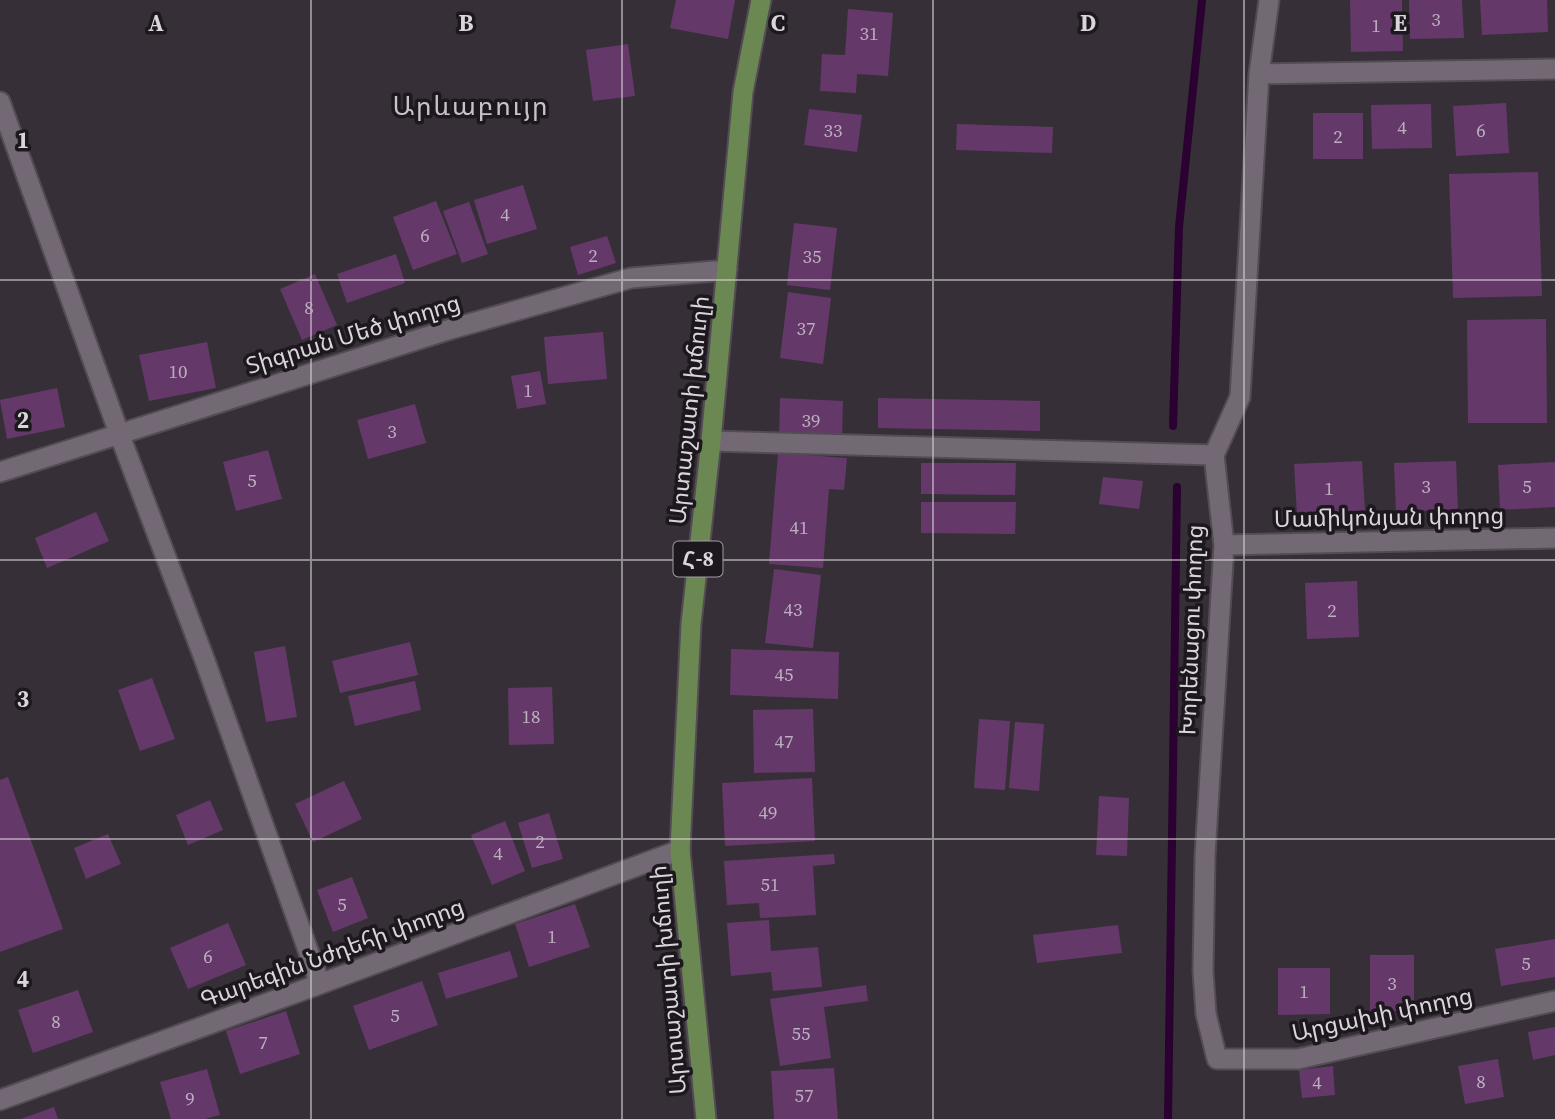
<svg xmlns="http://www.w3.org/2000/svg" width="1555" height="1119" viewBox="0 0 1555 1119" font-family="'Source Serif 4','Noto Sans Armenian',serif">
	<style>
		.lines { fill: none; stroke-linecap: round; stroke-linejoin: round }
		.stream { stroke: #2a0130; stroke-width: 8 }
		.building { fill: #64396a }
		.minor-casing { stroke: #534c54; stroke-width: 23 }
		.primary-casing { stroke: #534c54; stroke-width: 23 }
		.minor { stroke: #736974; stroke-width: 19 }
		.primary { stroke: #6c8852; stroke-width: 19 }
		.grid { fill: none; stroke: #dad5db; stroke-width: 2; stroke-opacity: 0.55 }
		.labels { text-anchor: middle; stroke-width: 7; stroke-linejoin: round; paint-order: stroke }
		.number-label { font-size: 19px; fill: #bcaebf }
		.shield { fill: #1c181d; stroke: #a19ca2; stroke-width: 2 }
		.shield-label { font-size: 21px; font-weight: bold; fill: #dad5db }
		.street-label { font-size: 23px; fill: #dad5db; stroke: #1c181d }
		.quarter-label { font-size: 26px; letter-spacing: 2px; fill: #cac0cc; stroke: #1c181d }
		.grid-label { font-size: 23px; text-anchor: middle; font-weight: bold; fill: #dad5db; stroke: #1c181d; stroke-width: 7; stroke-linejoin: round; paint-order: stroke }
	</style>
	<rect width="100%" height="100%" fill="#372f38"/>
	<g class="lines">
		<!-- stream -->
		<path class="stream" d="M1173 426 1179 227 1202 0
			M1168 1119 1177 487"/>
	</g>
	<!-- building -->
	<path class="building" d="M676 0H735L728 39 670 28Z
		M1350 0H1402L1403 51 1351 52Z
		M1409 0H1462L1464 38 1410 39Z
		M1480 0H1547L1548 32 1482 35Z
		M848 9 893 13 888 76 857 74 856 93 820 91 822 54 845 55Z
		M628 44 635 96 593 101 586 50Z
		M1506 103 1509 153 1456 156 1453 106Z
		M1431 104 1432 148 1372 149 1371 105Z
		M809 109 862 115 857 152 804 145Z
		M1313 113H1363V159H1313Z
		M957 124 1053 127 1052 153 956 150Z
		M1538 172 1542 296 1453 298 1449 174Z
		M523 185 537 229 487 244 474 200Z
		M436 201 457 254 413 270 393 217Z
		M469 202 488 254 462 263 443 211Z
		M794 223 837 228 830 290 787 285Z
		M607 236 616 263 578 275 570 247Z
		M396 254 405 283 347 303 337 274Z
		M315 274 337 325 302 340 280 289Z
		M788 292 831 298 823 364 780 358Z
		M1546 319 1547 423H1468L1467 320Z
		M603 332 607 379 548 384 544 337Z
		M207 342 216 388 149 401 139 355Z
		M540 371 546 404 517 409 511 376Z
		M57 388 65 427 7 439 0 400Z
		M780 398 843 401 842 441 779 439Z
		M878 398 1040 401V431L878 428Z
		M415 404 426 443 368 459 357 420Z
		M268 450 282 499 236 511 223 462Z
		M778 453 847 458 844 490 829 489 823 568 769 564Z
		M1362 461 1365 512 1297 515 1294 464Z
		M1456 461 1458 509 1396 512 1394 463Z
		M1555 462V507L1500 510 1498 465Z
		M921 463H1016L1015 495 921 494Z
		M1103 477 1143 481 1139 509 1099 504Z
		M921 502H1016L1015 534 921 533Z
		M96 512 109 541 47 568 35 538Z
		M774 569 821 575 813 648 765 643Z
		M1357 581 1359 637 1307 639 1305 583Z
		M410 642 418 675 340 693 332 661Z
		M285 646 297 717 266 722 254 652Z
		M731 649 839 652 838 699 730 695Z
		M152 678 175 739 140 751 118 690Z
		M415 681 421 710 355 726 348 696Z
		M552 687 554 744 509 745 508 688Z
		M813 709 815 772 754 773 753 710Z
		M979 719 1010 721 1005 790 974 788Z
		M1015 722 1044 724 1039 791 1009 788Z
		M8 777 63 929 0 952V780Z
		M812 778 815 841 725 846 722 783Z
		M344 781 362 819 313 842 295 804Z
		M1099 796 1129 798 1127 856 1096 855Z
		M210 800 223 830 188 845 176 815Z
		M549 813 563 859 532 868 518 823Z
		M505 821 525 871 492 885 471 835Z
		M108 834 121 864 86 879 74 848Z
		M834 854 835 864 813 866 816 915 760 918 759 903 727 905 724 861Z
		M352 877 368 918 333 932 317 890Z
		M575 904 590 947 529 967 515 924Z
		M769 920 771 951 818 947 822 987 773 991 771 972 731 976 727 923Z
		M228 923 246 965 188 989 170 948Z
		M1118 925 1122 953 1037 963 1033 935Z
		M1555 939V977L1501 986 1495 949Z
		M510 951 518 977 446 999 438 973Z
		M1370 955H1414V1011H1370Z
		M1278 968H1330V1014L1278 1015Z
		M422 981 438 1025 369 1050 353 1006Z
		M866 985 868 1001 824 1007 831 1058 780 1066 770 999Z
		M78 990 93 1032 33 1053 18 1010Z
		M286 1011 300 1054 240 1074 226 1031Z
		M1555 1027V1055L1533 1060 1528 1032Z
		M1498 1059 1504 1097 1465 1104 1458 1066Z
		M1333 1066 1335 1095 1302 1098 1299 1070Z
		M834 1068 838 1119H774L771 1071Z
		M207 1069 220 1115 205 1119H171L160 1082Z
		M54 1107 58 1119H21Z"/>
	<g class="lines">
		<!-- minor casing -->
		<g class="minor-casing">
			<path id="minor" d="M1269 0 1259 74 1240 397 1214 455 1224 545 1205 856 1203 971 1206 1014 1217 1059H1298L1555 1001
				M1259 74 1555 69
				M0 102 119 433 204 658 320 984
				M711 441 1214 455
				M0 472 451 329 631 278 727 270
				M1224 545 1555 538
				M0 1100 320 984 680 850"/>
		</g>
		<!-- primary casing -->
		<g class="primary-casing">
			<path id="primary" d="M706 1119 680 850 691 624 711 441 743 92 761 0"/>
		</g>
		<!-- minor -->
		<use href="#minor" class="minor"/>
		<!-- primary -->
		<use href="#primary" class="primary"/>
	</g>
	<!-- grid -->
	<path class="grid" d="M311 0V1119M622 0V1119M933 0V1119M1244 0V1119M0 280H1555M0 560H1555M0 839H1555"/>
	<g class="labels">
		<!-- number labels -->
		<g class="number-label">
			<text x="1436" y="26">3</text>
			<text x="1376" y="32">1</text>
			<text x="869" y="40">31</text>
			<text x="1402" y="134">4</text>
			<text x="833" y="137">33</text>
			<text x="1481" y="137">6</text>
			<text x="1338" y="143">2</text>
			<text x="505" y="221">4</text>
			<text x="425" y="242">6</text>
			<text x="593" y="262">2</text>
			<text x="812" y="263">35</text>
			<text x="309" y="314">8</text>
			<text x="806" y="335">37</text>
			<text x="178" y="378">10</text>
			<text x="528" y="397">1</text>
			<text x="811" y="427">39</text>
			<text x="392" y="438">3</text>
			<text x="252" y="487">5</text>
			<text x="1426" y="493">3</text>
			<text x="1527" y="493">5</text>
			<text x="1329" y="495">1</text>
			<text x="799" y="534">41</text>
			<text x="793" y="616">43</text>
			<text x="1332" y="617">2</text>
			<text x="784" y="681">45</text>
			<text x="531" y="723">18</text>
			<text x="784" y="748">47</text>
			<text x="768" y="819">49</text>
			<text x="540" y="848">2</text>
			<text x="498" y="860">4</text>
			<text x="770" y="891">51</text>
			<text x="342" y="911">5</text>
			<text x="552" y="943">1</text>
			<text x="208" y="963">6</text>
			<text x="1526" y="970">5</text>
			<text x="1392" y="990">3</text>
			<text x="1304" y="998">1</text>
			<text x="395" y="1022">5</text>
			<text x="56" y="1028">8</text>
			<text x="801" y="1040">55</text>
			<text x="263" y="1049">7</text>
			<text x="1481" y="1088">8</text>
			<text x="1317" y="1089">4</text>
			<text x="804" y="1102">57</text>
			<text x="190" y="1105">9</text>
		</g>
		<!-- shield labels -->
		<rect class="shield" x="673.5" y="541.5" width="49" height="35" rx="5"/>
		<g class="shield-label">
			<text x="698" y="566">Հ-8</text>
		</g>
		<!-- street labels -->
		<g class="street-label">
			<text transform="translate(353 334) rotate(-17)" y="8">Տիգրան Մեծ փողոց</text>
			<text transform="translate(689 410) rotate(-84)" y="8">Արտաշատի խճուղի</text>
			<text transform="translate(1389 517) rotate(-1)" y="8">Մամիկոնյան փողոց</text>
			<text transform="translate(1191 630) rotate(-88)" y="8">Խորենացու փողոց</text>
			<text transform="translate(332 953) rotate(-20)" y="8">Գարեգին Նժդեհի փողոց</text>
			<text transform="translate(668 980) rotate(-95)" y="8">Արտաշատի խճուղի</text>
			<text transform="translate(1382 1014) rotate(-12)" y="8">Արցախի փողոց</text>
		</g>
		<!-- quarter labels -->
		<g class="quarter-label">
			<text x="471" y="115">Արևաբույր</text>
		</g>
	</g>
	<g class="grid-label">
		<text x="156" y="31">A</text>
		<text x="466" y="31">B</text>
		<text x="778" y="31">C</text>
		<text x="1088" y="31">D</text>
		<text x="1400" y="31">E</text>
		<text x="23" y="148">1</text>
		<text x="23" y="428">2</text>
		<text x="23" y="707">3</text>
		<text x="23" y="987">4</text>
	</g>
</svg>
